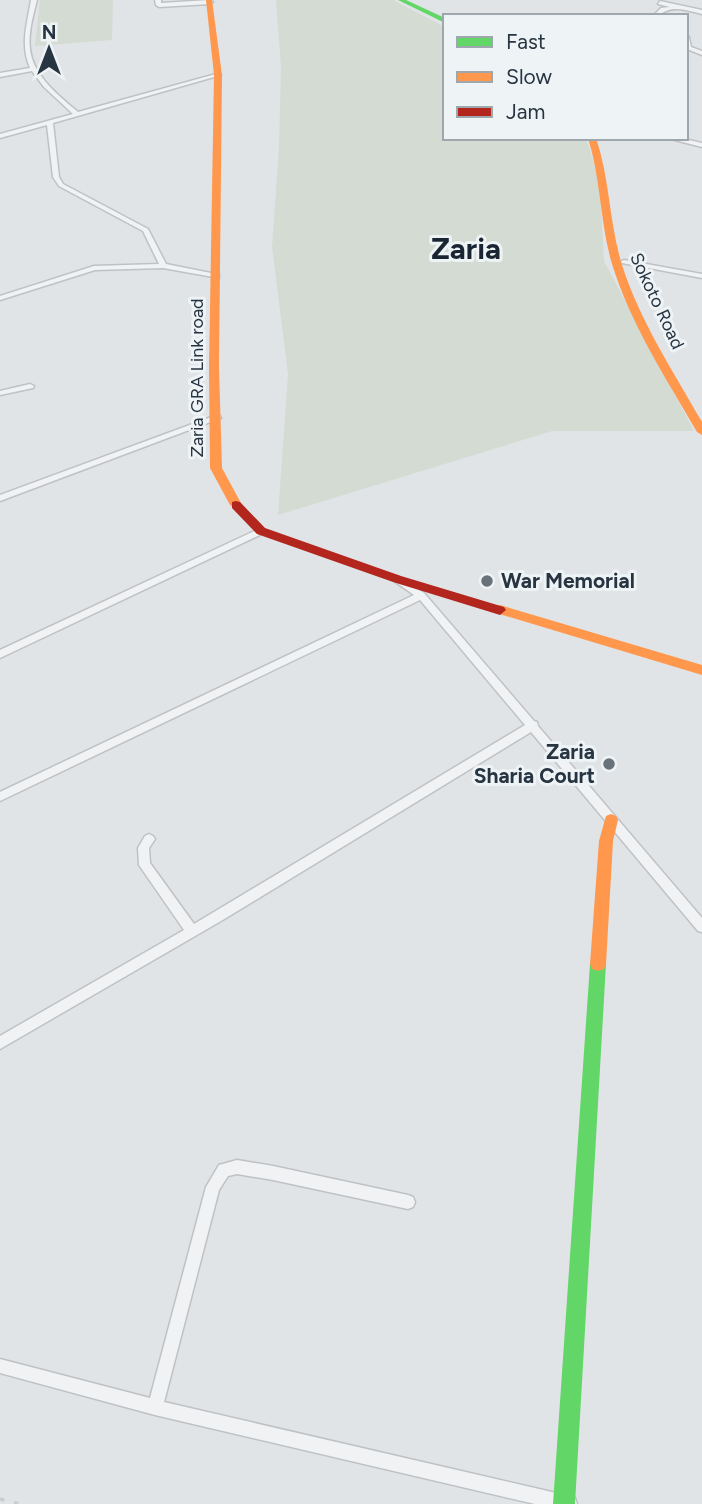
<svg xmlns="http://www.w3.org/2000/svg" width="702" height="1504" viewBox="0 0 702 1504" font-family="Figtree,sans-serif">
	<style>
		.green { fill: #d3dbd2 }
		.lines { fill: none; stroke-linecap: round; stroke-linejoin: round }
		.street-casing { stroke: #bfc2c5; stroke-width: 3 }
		.street { fill: #f1f2f3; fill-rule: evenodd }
		.fast { fill: #63d668; fill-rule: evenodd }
		.slow { fill: #ff974d; fill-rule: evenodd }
		.jam { fill: #b3261e; fill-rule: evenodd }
		.rail { stroke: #caccce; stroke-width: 3.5; stroke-dasharray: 4.5 10; stroke-linecap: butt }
		.poi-dot { fill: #68727b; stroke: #eef3f6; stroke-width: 2.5 }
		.labels { text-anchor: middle; stroke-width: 6; stroke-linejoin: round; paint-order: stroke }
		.far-street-label { font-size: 18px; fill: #273441; stroke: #eef3f6 }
		.poi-label { font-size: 21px; font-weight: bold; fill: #273441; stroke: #eef3f6; text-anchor: start }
		.far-town-label { font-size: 30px; font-weight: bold; fill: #192532; stroke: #eef3f6 }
	</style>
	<rect width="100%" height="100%" fill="#e1e4e7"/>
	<!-- green -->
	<path class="green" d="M40 0H113L112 40 35 46Z
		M276 0H393L445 27V138H584L589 146 600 187 604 261 694 431H552L278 515 288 374 272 247 279 147 281 67Z"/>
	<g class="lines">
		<!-- street casing -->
		<g class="street-casing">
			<path id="street" d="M31 0H37C33 16 28 33 30 49 33 76 58 95 78 112L216 74 221 75 53 123 59 177 63 184 148 229 166 264 216 274H219V278L163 268 95 270 0 300V296L94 266 159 264 143 231 59 186 53 177 47 125 0 138V134L73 114 44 87 32 71 0 77V73L30 68C20 45 27 24 31 0Z
				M155 0H161V3L210 0 213 2 210 4 159 7 156 5Z
				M660 1 702 10V14C686 10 672 4 658 16H653L661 8 670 7 658 4Z
				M686 35 689 37 691 47 702 51V55L687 49Z
				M667 138H680L702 143V147Z
				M624 260 702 274V278L622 263 620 262Z
				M30 384 34 386 33 388 0 395V391Z
				M214 416H220L221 418 0 501V495Z
				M261 528 264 529V533L0 658V650Z
				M397 576 424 593 534 721 537 722 538 726 702 918V932L698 931 531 732 221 921 0 1049V1036L184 930 139 865 138 848 145 836 149 834 153 836 155 839 149 848 150 863 194 924 525 725 420 600 0 801V792L414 595 394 581 392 579Z
				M237 1160 273 1166 408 1195 413 1197 415 1202 413 1207 408 1209 273 1180 237 1174 228 1176 219 1190 164 1402 569 1496 575 1498 577 1504H535L155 1415 0 1373V1359L150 1398 206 1187 219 1165Z"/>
		</g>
		<!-- street -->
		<use href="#street" class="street"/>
		<!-- fast -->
		<path class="fast" d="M398 0H406L445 18V23Z
			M598 957 604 959 606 964 575 1504H553L590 964 592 959Z"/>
		<!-- slow -->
		<path class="slow" d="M206 0H212L222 75 219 367 222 468 242 505 236 509 230 505 210 468 209 367 214 75Z
			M588 138H596C610 179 609 223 622 265 640 321 673 371 702 422V435L697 432C666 378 631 325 612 264 600 223 601 179 588 138Z
			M500 605 702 665V675L496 613 494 610 496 607Z
			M611 814 616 816 618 820 613 841 606 964 604 969 598 971 592 969 590 964 599 841 606 816Z"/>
		<!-- jam -->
		<path class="jam" d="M236 501 240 502 265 528 401 576 504 607 506 610 500 615 393 582 257 534 232 508V502Z"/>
		<!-- rail -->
		<path class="rail" d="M0 1499 20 1504"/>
	</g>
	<!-- markers -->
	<g class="poi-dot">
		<circle cx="487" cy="581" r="7"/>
		<circle cx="609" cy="764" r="7"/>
	</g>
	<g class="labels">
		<!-- far-street labels -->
		<g class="far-street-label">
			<text transform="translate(657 301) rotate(65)" y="6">Sokoto Road</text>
			<text transform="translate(197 378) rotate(-90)" y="6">Zaria GRA Link road</text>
		</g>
		<!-- poi labels -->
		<g class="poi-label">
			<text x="501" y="588">War Memorial</text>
			<text x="595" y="759" text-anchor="end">Zaria<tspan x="595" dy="24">Sharia Court</tspan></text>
		</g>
		<!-- far-town labels -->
		<g class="far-town-label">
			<text x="466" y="259">Zaria</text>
		</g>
	</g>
	<!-- legend -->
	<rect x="443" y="14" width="245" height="126" fill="#eef3f6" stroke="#9ea7ae" stroke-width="2"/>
	<rect x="457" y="37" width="35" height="10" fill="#63d668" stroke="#9ea7ae" stroke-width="2"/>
	<text x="506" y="49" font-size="21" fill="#273441">Fast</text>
	<rect x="457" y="72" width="35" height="10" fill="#ff974d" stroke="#9ea7ae" stroke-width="2"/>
	<text x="506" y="84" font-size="21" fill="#273441">Slow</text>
	<rect x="457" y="107" width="35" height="10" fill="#b3261e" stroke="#9ea7ae" stroke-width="2"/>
	<text x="506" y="119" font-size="21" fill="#273441">Jam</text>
	<!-- north arrow -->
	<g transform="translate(49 49)" stroke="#eef3f6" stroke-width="5" paint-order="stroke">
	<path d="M0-5L12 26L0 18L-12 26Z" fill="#273441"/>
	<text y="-10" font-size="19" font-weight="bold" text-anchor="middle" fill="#273441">N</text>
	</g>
</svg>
